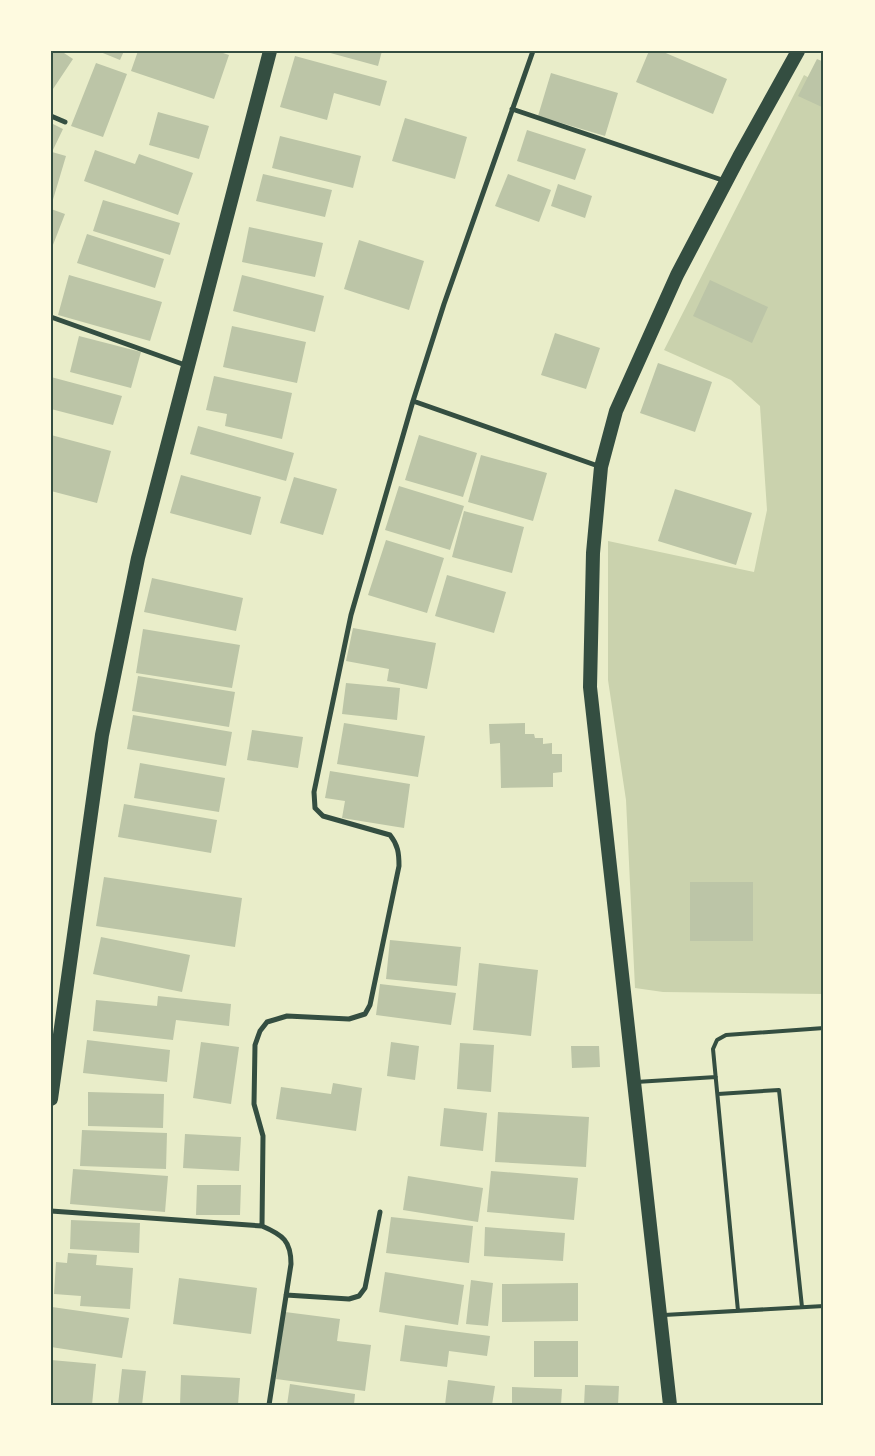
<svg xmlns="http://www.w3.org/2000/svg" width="875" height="1456" viewBox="0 0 875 1456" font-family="Rubik,sans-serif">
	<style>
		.green { fill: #cad2ad }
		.building { fill: #bcc5a7 }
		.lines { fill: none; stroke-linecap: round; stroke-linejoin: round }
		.service { stroke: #344e41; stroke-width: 4 }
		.minor { stroke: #344e41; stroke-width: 5 }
		.trunk { stroke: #344e41; stroke-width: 14 }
		.neatline { fill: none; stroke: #344e41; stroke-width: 2 }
	</style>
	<rect width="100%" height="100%" fill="#e9edc9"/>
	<!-- green -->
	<path class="green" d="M804 75 824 86V994L663 992 635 988 626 800 608 680V541L754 572 767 510 760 406 731 380 664 350Z"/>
	<!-- building -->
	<path class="building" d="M51 51H61L73 59 51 92Z
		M98 51H124L120 60Z
		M138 51H217L229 55 214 99 131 71Z
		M323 51H382L378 66Z
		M649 51H661L727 79 713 114 636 82Z
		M295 56 387 81 380 106 334 93 327 120 280 107Z
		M817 59 824 62V108L798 96Z
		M96 63 127 74 103 137 71 126Z
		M551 73 618 93 605 136 538 116Z
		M158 112 209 126 199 159 149 145Z
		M405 118 467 137 455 179 392 161Z
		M51 123 63 129 52 152 66 156 52 203Z
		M527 130 586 149 575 180 517 161Z
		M280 136 361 156 353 188 272 168Z
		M95 150 135 164 139 154 193 173 178 215 84 181Z
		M263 174 332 190 325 217 256 201Z
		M508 174 551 190 539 222 495 206Z
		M558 184 592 196 585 218 551 206Z
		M103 200 180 223 170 255 93 231Z
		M51 209 65 214 51 250Z
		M249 227 323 243 315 277 242 262Z
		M87 234 164 259 155 288 77 263Z
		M359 240 424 261 409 310 344 289Z
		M69 275 162 302 150 341 58 315Z
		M242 275 324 296 315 332 233 311Z
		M710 280 768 307 752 343 693 316Z
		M232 326 306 342 297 383 223 367Z
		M555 333 600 348 586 389 541 375Z
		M79 336 141 352 131 388 70 372Z
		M658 363 712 382 695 432 640 413Z
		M214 376 292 393 282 439 225 426 227 414 206 410Z
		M51 377 122 396 113 425 51 409Z
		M198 426 294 453 286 481 190 454Z
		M51 435 111 451 97 503 51 491Z
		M419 435 477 453 463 497 405 480Z
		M481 455 547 473 533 521 468 502Z
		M181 475 261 497 251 535 170 513Z
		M294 477 337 489 323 535 280 523Z
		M399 486 464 506 450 550 385 530Z
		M675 489 752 513 736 565 658 541Z
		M464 511 524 527 512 573 452 557Z
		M386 540 444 558 427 613 368 595Z
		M447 575 506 592 494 633 435 616Z
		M152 578 243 598 236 631 144 612Z
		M353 628 436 643 427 689 387 681 389 669 346 661Z
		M143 629 240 645 232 688 136 673Z
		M138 676 235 692 229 727 132 711Z
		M346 683 400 688 397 720 342 714Z
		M133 715 232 732 226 766 127 749Z
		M344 723 425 736 418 777 337 764Z
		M525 723V734H534L535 738H543V744L552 743V754H562V772L553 773V787L501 788 500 743 490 744 489 724Z
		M252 730 303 737 298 768 247 760Z
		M140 763 225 778 219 812 134 798Z
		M330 771 410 784 404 828 342 818 345 801 325 798Z
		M124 804 217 820 211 853 118 837Z
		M104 877 242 898 235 947 96 926Z
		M690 882H753V941H690Z
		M101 937 190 955 182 992 93 974Z
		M390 940 461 947 457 986 386 979Z
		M479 963 538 970 531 1036 473 1030Z
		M380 984 456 993 451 1025 376 1015Z
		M158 996 231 1004 229 1026 176 1020 173 1040 93 1031 96 1000 157 1006Z
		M87 1040 170 1050 167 1082 83 1073Z
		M201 1042 239 1047 231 1104 193 1098Z
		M391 1042 419 1046 415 1080 387 1076Z
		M460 1043 494 1045 491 1092 457 1089Z
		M571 1046H599L600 1067 572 1068Z
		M333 1083 362 1088 356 1131 276 1119 281 1087 331 1094Z
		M88 1092 164 1094 163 1128 88 1126Z
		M444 1108 487 1113 483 1151 440 1146Z
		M498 1112 589 1117 586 1167 495 1162Z
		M82 1130 167 1133 166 1169 80 1166Z
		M185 1134 241 1137 239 1171 183 1168Z
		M73 1169 168 1176 165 1212 70 1204Z
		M491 1171 578 1178 574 1220 487 1212Z
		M408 1176 483 1188 478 1222 403 1210Z
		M197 1185H241L240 1215H196Z
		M391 1217 473 1226 469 1263 386 1253Z
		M71 1220 140 1223 139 1253 70 1249Z
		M485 1227 565 1233 563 1261 484 1256Z
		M68 1253 97 1255 96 1265 133 1268 130 1309 80 1306 81 1296 54 1294 56 1262 67 1263Z
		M385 1272 464 1285 458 1325 379 1312Z
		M179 1278 257 1288 251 1334 173 1324Z
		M471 1280 493 1283 488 1326 466 1324Z
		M578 1283V1321L502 1322V1284Z
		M52 1307 129 1318 122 1358 51 1347Z
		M285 1312 340 1319 337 1341 371 1345 365 1391 276 1379Z
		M405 1325 490 1336 487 1356 449 1351 447 1367 400 1361Z
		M534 1341H578V1377H534Z
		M51 1360 96 1364 92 1405H51Z
		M122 1369 146 1371 142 1405H118Z
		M181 1375 240 1378 238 1405H180Z
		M448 1380 495 1386 492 1405H445Z
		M290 1384 355 1394 354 1405H287Z
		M585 1385 619 1386 618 1405H584Z
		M512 1387 562 1389 561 1405H512Z"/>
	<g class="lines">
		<!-- service -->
		<path class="service" d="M636 1082 716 1077
			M718 1094 779 1090 802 1307
			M738 1311 713 1049 717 1040 726 1035 824 1028
			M664 1315 824 1306"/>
		<!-- minor -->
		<path class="minor" d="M512 109 725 181
			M51 116 65 122
			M51 317 188 366
			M413 401 601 467
			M51 1211 262 1226
			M286 1295 349 1299 359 1296 365 1288 380 1212
			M269 1405 291 1264C291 1241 283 1235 262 1226L263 1136 254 1104 255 1045 260 1031 267 1022 287 1016 349 1019 365 1014 370 1005 399 866C399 853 398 845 390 835L323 816 315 808 314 792 351 615 413 401 444 304 533 51"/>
		<!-- trunk -->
		<path class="trunk" d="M51 1099 102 735 138 558 270 51
			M670 1405 590 687 593 553 601 467 616 411 677 275 739 157 798 51"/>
	</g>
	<!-- border -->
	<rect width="875" height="1456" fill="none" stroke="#fefae0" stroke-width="105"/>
	<rect x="52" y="52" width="770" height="1352" class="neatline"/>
</svg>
